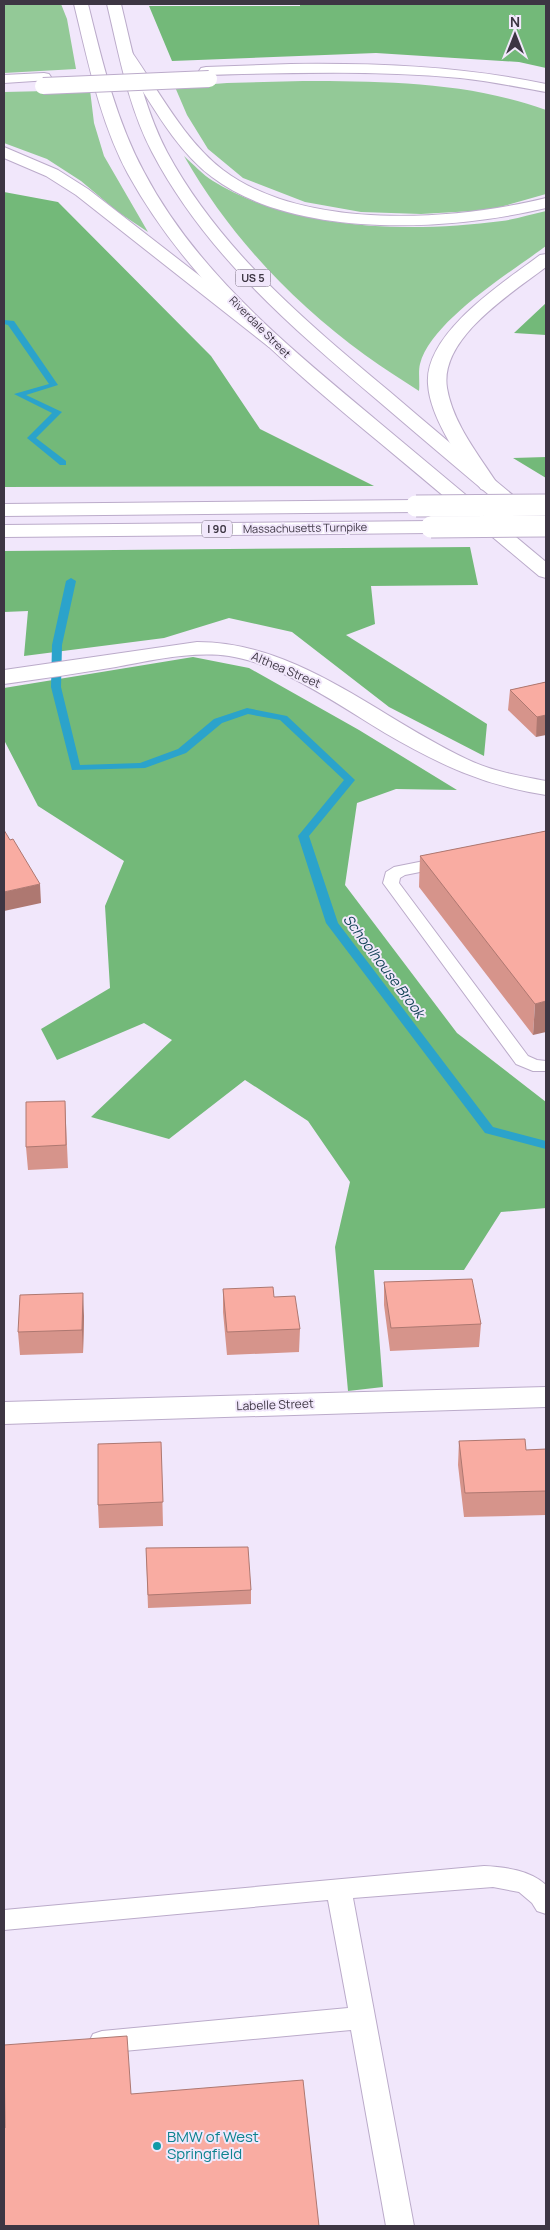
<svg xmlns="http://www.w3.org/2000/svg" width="550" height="2230" viewBox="0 0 550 2230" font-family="Manrope,sans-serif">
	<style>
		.green { fill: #93c997 }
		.forest { fill: #73b979 }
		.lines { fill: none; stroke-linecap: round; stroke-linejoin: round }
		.stream { fill: #2ba3cb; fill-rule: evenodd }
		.service-casing { stroke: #bbabca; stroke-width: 2 }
		.minor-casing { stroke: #bbabca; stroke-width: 2 }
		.primary-casing { stroke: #bbabca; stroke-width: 2 }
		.motorway-casing { stroke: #bbabca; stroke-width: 2 }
		.service { fill: #fff; fill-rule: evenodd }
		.minor { fill: #fff; fill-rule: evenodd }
		.primary { fill: #fff; fill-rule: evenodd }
		.motorway { fill: #fff; fill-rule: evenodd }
		.motorway-bridge-far1-casing { stroke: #bbabca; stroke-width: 18; stroke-linecap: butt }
		.motorway-bridge-casing { stroke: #bbabca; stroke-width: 23; stroke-linecap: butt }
		.motorway-bridge-far1 { stroke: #fff; stroke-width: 16 }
		.motorway-bridge { stroke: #fff; stroke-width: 21 }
		.wall { fill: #d6948b }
		.shaded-wall { fill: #ae7871 }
		.building { fill: #f9aca2; stroke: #ae7871 }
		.culture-dot { fill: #0f9aa8; stroke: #f1e7fb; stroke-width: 2 }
		.labels { text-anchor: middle; stroke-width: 4; stroke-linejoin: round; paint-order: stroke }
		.shield { fill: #f1e7fb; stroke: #736b7a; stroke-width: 1 }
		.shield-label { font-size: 11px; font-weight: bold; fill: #3d3643 }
		.far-street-label { font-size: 11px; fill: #3d3643; stroke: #f1e7fb }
		.street-label { font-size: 12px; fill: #3d3643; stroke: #f1e7fb }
		.water-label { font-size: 14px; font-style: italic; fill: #134455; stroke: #f1e7fb }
		.near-culture-label { font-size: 15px; fill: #0d838f; stroke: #f1e7fb; text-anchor: start }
	</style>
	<rect width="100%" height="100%" fill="#f1e7fb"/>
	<!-- green -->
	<path class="green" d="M4 4H61L67 19 76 69 4 73Z
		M303 81C384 81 469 82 546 110V194L490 210 421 214 361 212 305 202 243 178 208 149 187 115 175 87 227 83Z
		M90 90 94 123 104 156 148 232 118 212 81 181 47 159 4 143V92Z
		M184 156C193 164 203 175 213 181 294 231 409 233 502 221 517 219 532 214 546 211V246C511 272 431 321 420 364 418 372 420 383 419 391 401 379 383 368 365 355 292 302 229 235 184 156Z"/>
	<!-- forest -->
	<path class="forest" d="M300 4H546V68L519 62 376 53 172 61 149 6H300Z
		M4 192 58 202 211 356 260 429 374 486 4 487Z
		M546 303V335L514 333Z
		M546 457V478L513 458Z
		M470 547 478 585 371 586 375 624 346 635 487 724 484 756 389 707 292 632 229 618 164 638 24 656 28 611 4 612V551Z
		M193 657 249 668 359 730 457 790 396 789 357 803 345 885 457 1033 546 1102V1208L501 1212 464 1270H374L383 1387 348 1391 335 1247 350 1182 308 1121 245 1080 169 1139 91 1117 172 1040 144 1023 57 1060 41 1029 110 988 105 906 124 861 38 806 4 740V688Z"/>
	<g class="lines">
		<!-- stream -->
		<path class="stream" d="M4 320 14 321 58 385 26 395 62 412 36 438 66 461V465H60L27 438 52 413 14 394 49 384 8 325 4 324Z
			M71 578 76 581 62 645 61 687 80 765 140 763 178 749 214 719 247 708 287 716 355 780 309 836 338 923 493 1127 546 1141V1149L485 1133 326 923 298 836 344 780 280 720 248 714 222 723 186 753 145 768 72 770 51 687 52 645 66 581Z"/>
		<!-- service casing -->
		<g class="service-casing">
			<path id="service" d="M444 857 450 858 452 862 450 866 405 875 400 878 399 883 528 1056 537 1060 546 1061V1071H533L516 1064 383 883 386 872 394 867Z
				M484 1866C505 1867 530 1870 546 1885V1914L537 1911 532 1903 519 1892 493 1887 353 1898 414 2226H386L351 2030 102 2053 93 2050 89 2042 93 2034 102 2031 348 2008 328 1900 4 1930V1910Z"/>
		</g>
		<!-- minor casing -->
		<g class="minor-casing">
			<path id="minor" d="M197 642C301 642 382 721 473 762 496 772 521 776 546 781V795C485 786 438 764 385 733 340 706 281 664 229 656 192 651 153 660 116 667 79 673 41 679 4 684V670Z
				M546 1387V1407L4 1424V1402Z"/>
		</g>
		<!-- primary casing -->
		<g class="primary-casing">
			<path id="primary" d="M74 4H88C102 61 116 120 144 172 197 273 289 347 375 419 432 467 489 514 546 562V578L539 576C485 531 432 486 379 442 284 363 188 283 128 174 100 122 88 61 74 4Z
				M107 4H121C133 54 143 106 167 152 220 250 305 321 389 391 438 433 487 474 537 515L540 519 537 523 530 525 523 523C473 482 425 441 376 399 290 326 205 253 152 152 128 106 119 54 107 4Z"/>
		</g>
		<!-- motorway casing -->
		<g class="motorway-casing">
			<path id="motorway" d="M126 50 131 51C159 91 184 140 223 170 304 231 453 221 546 198V208C451 231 295 240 212 177 172 147 147 95 119 54L121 51Z
				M291 64C377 63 461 66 546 84V92C518 87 489 81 460 78 376 70 291 73 206 75L201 74 199 71 201 68 206 67Z
				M44 73 49 74 51 77 49 80 4 83V75Z
				M4 147 58 170 88 189 281 339 284 343 281 347 275 348 269 347 76 195 46 176 4 158Z
				M546 254V267C512 293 439 338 447 388 453 424 479 455 498 485L495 489 488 491 481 489C461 461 430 419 428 384 424 333 504 282 540 255Z
				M416 500 423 502 426 506 423 510 416 512 4 516V504Z
				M431 521 438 523 441 527 438 531 431 533 4 537V525Z"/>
		</g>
		<!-- service -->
		<use href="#service" class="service"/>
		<!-- minor -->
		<use href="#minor" class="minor"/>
		<!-- primary -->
		<use href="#primary" class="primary"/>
		<!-- motorway -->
		<use href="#motorway" class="motorway"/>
		<!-- motorway-bridge-far1 casing -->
		<g class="motorway-bridge-far1-casing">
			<path id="motorway-bridge-far1" d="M43 86 209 79"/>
		</g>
		<!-- motorway-bridge casing -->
		<g class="motorway-bridge-casing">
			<path id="motorway-bridge" d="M416 506 546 505
				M431 527 546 526"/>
		</g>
		<!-- motorway-bridge-far1 -->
		<use href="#motorway-bridge-far1" class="motorway-bridge-far1"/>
		<!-- motorway-bridge -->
		<use href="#motorway-bridge" class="motorway-bridge"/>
	</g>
	<!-- wall -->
	<path class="wall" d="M546 682 536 737 508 710 510 690Z
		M546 831 533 1035 419 887 420 856Z
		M65 1101 68 1168 28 1170 26 1147Z
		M384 1282 481 1324 479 1347 390 1351 384 1305Z
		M223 1289 274 1297 300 1329 299 1352 227 1355 223 1312Z
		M84 1316 83 1353 20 1355 18 1332Z
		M459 1441 526 1450 546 1449V1515L464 1517 458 1465Z
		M161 1442 163 1526 99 1528 98 1505Z
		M146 1548 251 1590V1604L148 1608Z"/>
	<!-- shaded-wall -->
	<path class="shaded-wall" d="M546 715V735L536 737 537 717Z
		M40 884 41 903 4 911V892Z
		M546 1001V1032L533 1035 535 1004Z
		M83 1293 84 1316 83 1353 82 1330Z"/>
	<!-- building -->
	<path class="building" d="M546 682V715L537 717 510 690Z
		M4 830 10 840 13 839 40 884 4 892Z
		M546 831V1001L535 1004 420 856Z
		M65 1101 66 1145 26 1147V1102Z
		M472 1279 481 1324 391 1328 384 1282Z
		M273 1287 274 1297 295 1296 300 1329 227 1332 223 1289Z
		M83 1293 82 1330 18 1332 20 1295Z
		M525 1439 526 1450 546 1449V1491L465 1493 459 1441Z
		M161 1442 163 1502 98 1505V1444Z
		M248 1547 251 1590 148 1595 146 1548Z
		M127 2036 131 2094 303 2080 319 2226H4V2128H5L4 2045Z"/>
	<!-- markers -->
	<circle class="culture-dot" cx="157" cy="2146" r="5"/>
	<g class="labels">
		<!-- shield labels -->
		<g class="shield">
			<rect x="235.5" y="269.5" width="35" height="17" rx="4"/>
			<rect x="202" y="520.5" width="30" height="17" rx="4"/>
		</g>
		<g class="shield-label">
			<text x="253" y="282">US 5</text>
			<text x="217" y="533">I 90</text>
		</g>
		<!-- far-street labels -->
		<g class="far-street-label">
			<text transform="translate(260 327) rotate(45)" y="4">Riverdale Street</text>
			<text transform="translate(305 528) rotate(-1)" y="4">Massachusetts Turnpike</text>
		</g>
		<!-- street labels -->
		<g class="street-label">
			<text transform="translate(286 670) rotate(23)" y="4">Althea Street</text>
			<text transform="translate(275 1405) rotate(-2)" y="4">Labelle Street</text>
		</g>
		<!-- water labels -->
		<g class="water-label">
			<text transform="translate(384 966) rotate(53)" y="5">Schoolhouse Brook</text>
		</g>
		<!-- near-culture labels -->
		<g class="near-culture-label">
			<text x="167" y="2142">BMW of West<tspan x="167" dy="17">Springfield</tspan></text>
		</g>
	</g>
	<!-- border -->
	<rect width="550" height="2230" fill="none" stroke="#3d3643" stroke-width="10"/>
	<!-- north arrow -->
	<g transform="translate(515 35)" stroke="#f1e7fb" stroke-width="4" paint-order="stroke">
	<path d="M0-4L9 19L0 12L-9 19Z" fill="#3d3643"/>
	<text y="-8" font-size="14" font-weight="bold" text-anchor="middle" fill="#3d3643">N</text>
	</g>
</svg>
